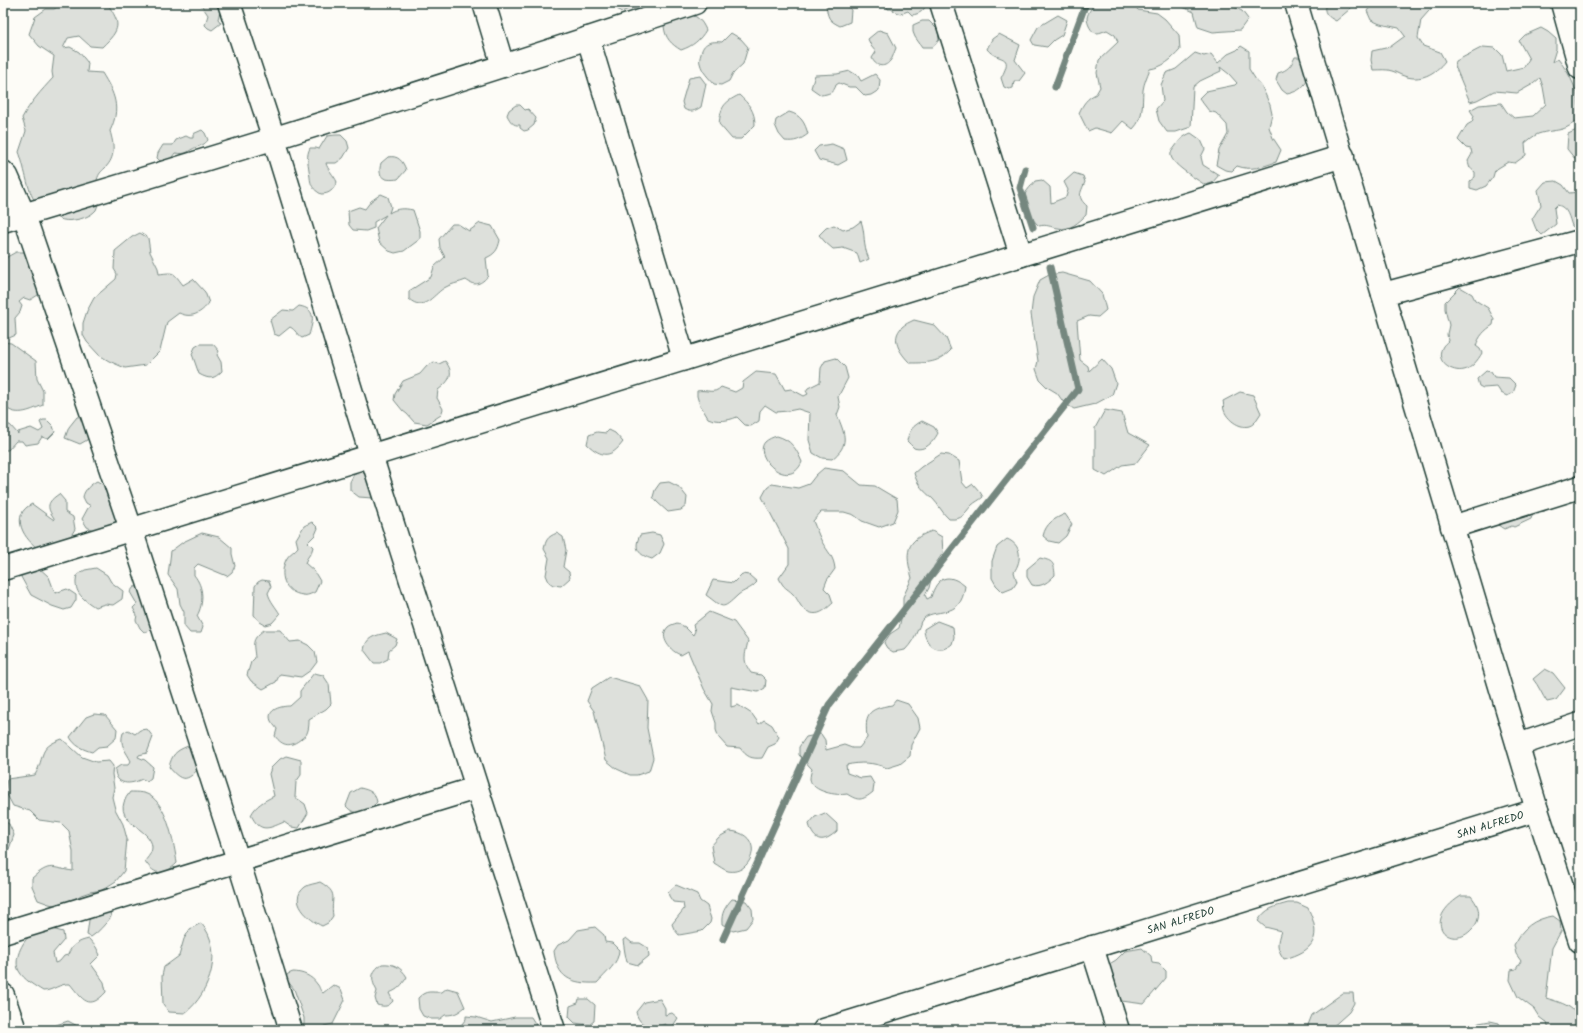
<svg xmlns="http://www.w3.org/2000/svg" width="1583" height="1033" viewBox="0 0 1583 1033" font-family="Kalam,sans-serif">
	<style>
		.green { fill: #dde0db; stroke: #7e8e88 }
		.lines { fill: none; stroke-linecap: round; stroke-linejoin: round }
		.stream { stroke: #75877f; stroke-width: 7 }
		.minor-casing { stroke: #1f3d34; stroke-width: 25 }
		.minor { stroke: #fdfcf7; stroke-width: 22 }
		.labels { text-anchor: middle; stroke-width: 3; stroke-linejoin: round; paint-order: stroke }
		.street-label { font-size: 11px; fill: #1f3d34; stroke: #fdfcf7 }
	</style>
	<rect width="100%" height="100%" fill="#fdfcf7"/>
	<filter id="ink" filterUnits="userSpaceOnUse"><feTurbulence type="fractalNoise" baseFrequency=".025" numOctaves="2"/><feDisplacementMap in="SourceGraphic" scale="8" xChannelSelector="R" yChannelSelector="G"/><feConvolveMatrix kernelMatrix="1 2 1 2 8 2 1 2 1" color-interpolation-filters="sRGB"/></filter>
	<g filter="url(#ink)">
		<!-- green -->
		<path class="green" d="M64 3H107C121 24 121 29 102 47L90 46 79 36 68 38 63 48 70 47 79 52 88 63 87 72 102 73C115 94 121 108 110 131 114 145 116 157 105 168 101 172 99 173 97 180 94 189 101 201 96 210 91 216 82 219 74 220 63 222 55 218 47 211 43 208 38 205 35 201 28 193 24 164 19 152L26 131 22 118C30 103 41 91 53 78L52 72 54 56 39 46 29 34 35 17 46 9H54Z
			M200 3H218L220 11 218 19 221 23 212 30 208 28 205 25 208 15Z
			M615 3H649L650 7 637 12 632 8 621 12 615 7Z
			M828 3H846L851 10 850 22 840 26C828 20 828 18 826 5Z
			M885 3H926C925 11 919 14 912 15L908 11 900 14 891 9H888Z
			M1096 3H1132L1138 10 1157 13 1165 19 1179 35 1180 50C1171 60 1163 67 1150 69 1147 76 1144 83 1143 90 1142 105 1144 118 1133 129L1123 121 1112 133 1095 128 1088 131 1079 113C1083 104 1087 98 1096 94L1100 87 1097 73 1099 60 1118 42 1115 35 1107 30C1104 31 1100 33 1097 33 1091 33 1087 23 1087 18 1088 12 1092 7 1096 3Z
			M1174 3H1225L1242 11 1248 19 1240 30 1213 32 1198 27 1194 12Z
			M1326 3H1357L1336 21C1328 17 1322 12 1326 3Z
			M1373 3H1436L1421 20 1418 38 1423 46 1440 52 1445 61C1435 74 1420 82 1404 76 1400 75 1396 72 1392 71 1387 69 1380 70 1373 70L1371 60 1372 51 1390 47 1405 36 1399 28 1380 24 1371 20 1367 11Z
			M686 13C697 16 701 19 706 30 700 40 693 46 681 50 671 44 665 38 664 26L669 20Z
			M1058 15 1067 20 1062 35 1054 40 1047 47 1034 45 1031 40 1038 27Z
			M922 21H929L938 30 939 40 933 47H922L915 37 913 32V25Z
			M1541 28 1548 32 1556 39V49L1552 62 1558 59C1572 76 1580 95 1580 117 1564 134 1557 128 1538 134 1533 136 1529 140 1525 143L1526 155 1515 163 1508 162 1495 170 1493 177 1486 186 1477 190 1470 188V181L1475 177V172L1470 168 1468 161 1472 154 1471 149 1466 148 1458 140 1467 125 1472 122 1474 116 1470 110 1479 105 1501 103 1507 112 1514 118 1533 116 1546 104 1543 87 1540 78 1533 84 1517 93 1494 91 1477 100 1470 102 1455 66 1456 61 1483 47 1495 48 1502 55 1506 71 1524 67 1529 59 1519 41 1525 35Z
			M879 30 888 33 896 48C894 52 893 58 890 61 884 69 875 66 872 58L876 52 871 46 868 39Z
			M731 33 741 39 748 47 743 64 733 73 729 81 721 85 714 84C709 78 702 72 700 63 699 61 700 57 701 54 703 42 711 41 722 42Z
			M999 34 1020 45 1015 60 1025 73 1019 81H1014L1013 88 1009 89 1004 87 1001 78C1015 52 998 63 987 49L992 39Z
			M1241 46 1249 51V69L1256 80 1262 87 1270 105 1272 114 1269 127 1273 138 1281 150 1276 162C1262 167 1251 171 1237 166L1232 171 1225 170 1216 165 1219 150 1228 134 1227 125 1216 113 1209 111 1199 98 1206 91 1235 85 1237 83 1229 74 1220 67 1221 71 1200 81 1193 87 1191 127 1176 132H1167L1159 121 1156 109 1163 101 1161 85 1166 73 1176 69 1195 53 1204 56 1211 54 1218 63 1228 54 1237 50Z
			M1295 57H1304L1310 76C1304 87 1300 91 1287 94L1282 90 1276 80 1278 73C1288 70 1291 66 1295 57Z
			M850 71 858 76 861 81 875 74 880 80 879 90 871 95 865 96 856 87H849L839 83 836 85C834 93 828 94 821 95L811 88 815 75 837 74Z
			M700 76 706 84 701 107C695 111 690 113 684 109L682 102 689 78Z
			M739 95C749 104 755 111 755 125L741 139H732L719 124C721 107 723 103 739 95Z
			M516 105H520L525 110 528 109 536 118 534 125 528 130 524 131 520 128V125C513 126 510 121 507 115L509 110Z
			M789 112C801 115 805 123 808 134 800 140 795 142 785 141L779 134 775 125 776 120Z
			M1579 129H1580V165L1567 149 1568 134Z
			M202 130 205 133 208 140C204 145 202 145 197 147 186 151 189 155 175 153 171 159 167 163 160 161L157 158 158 153 163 145H173L176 140 186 136 190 138H193V134Z
			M1191 133 1201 140 1205 149 1201 157 1203 165 1219 175 1212 183 1205 185C1197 179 1168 163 1171 153 1171 152 1174 148 1175 147 1179 141 1183 136 1191 133Z
			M335 135H341L347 141 349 148 343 158 336 163H326C327 169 334 175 337 182 333 190 330 194 321 194 309 187 311 182 309 170 308 162 306 156 310 148H316L319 149 327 136Z
			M832 144 844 149 847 160 838 165 819 160 814 151 819 146Z
			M388 157C398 155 403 161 406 170L398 179C384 181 377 178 381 163Z
			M1074 173 1083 176 1085 182C1080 194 1077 197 1087 206L1086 215C1079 222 1070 231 1058 228 1050 227 1047 224 1039 226 1031 218 1022 207 1025 194 1027 190 1032 185 1035 181L1042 180 1050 187 1051 203 1066 197 1068 190 1064 182Z
			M1556 181 1563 185 1569 193 1580 192V231L1572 226C1569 218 1568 207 1557 205L1554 208 1556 224 1542 235 1536 229 1532 219 1541 205 1538 190 1545 182Z
			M381 194 388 197 391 207 389 213C397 208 404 208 413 210L420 231V239L404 251 395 253 389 251 379 242 376 228 386 215 374 222V228L366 231 353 230 349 225 348 211 359 207 365 209 371 201Z
			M861 221C866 235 862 244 869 259L860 263 857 253 843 248 833 249 825 242 819 235 826 228 834 225 843 230 853 227Z
			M480 223 492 226 500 240C498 250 495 254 486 258L488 276C481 284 475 287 466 280 459 283 450 284 444 288 432 296 424 312 409 299V291L431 277 434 267 445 257 440 248 439 239 452 224H458L469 231Z
			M140 233 148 238 150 252 158 268 159 274C175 272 173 272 183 285L193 279 205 292 209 303C201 313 192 319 179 313L167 322 160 351 146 365 125 368 109 361 99 355 87 342 83 335V323L87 311 94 298 116 279 117 274 114 269 115 251 132 237Z
			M16 252H25L42 287 38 295 30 300 24 298 19 302 22 306 20 312 15 318 16 335 9 338 3 334V263L7 257Z
			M1062 273 1090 281 1102 294 1106 310 1098 317 1089 316 1077 321 1080 360 1088 366 1089 371 1102 359 1111 369 1116 383 1112 395 1095 404 1074 409 1064 403 1057 393 1047 387 1040 380 1036 369 1038 361 1031 314 1033 297 1040 280 1049 275Z
			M1460 287 1472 294 1475 300 1488 308 1494 319 1493 325C1485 330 1479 336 1476 346L1480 349 1482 353C1478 360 1471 369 1464 370 1452 373 1435 362 1442 348 1443 345 1446 343 1448 341L1447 334 1449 325 1445 309V302Z
			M299 306C317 309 313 321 309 335L302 338C297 335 296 330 290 327L279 336 274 334 270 320 283 310 293 311Z
			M914 320 934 325 946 338 951 350C939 363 927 363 910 363 900 353 890 339 902 327 905 324 910 322 914 320Z
			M3 342 11 343 36 361 37 379 43 391V405C29 411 15 418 3 405Z
			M200 344H213L219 351 217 355 221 362 222 371C214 379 210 380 199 374L192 354 195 347Z
			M836 358 845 367 848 378 838 397 840 407 837 415C845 434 850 445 832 459L822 458 813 453 809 440 810 413 798 409 788 411 776 412 765 405 760 411 759 421 751 426 745 425 737 417C728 421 717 422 708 418L699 403 697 396V391C707 389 714 395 721 387L735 392 742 388 743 382 756 372 776 374 785 390 791 389 804 396 808 394 806 391 808 388 820 382 821 368 825 361Z
			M445 361C455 373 450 381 438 390L437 398 443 409 441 415 427 424 414 422 407 414 403 411 394 400 395 394 403 381 420 374 427 366 434 362 439 364Z
			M1486 371 1491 372 1494 377 1509 378 1516 385 1513 393 1507 396 1501 393 1497 387 1483 388 1479 386 1477 379Z
			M1240 392 1253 395 1261 413C1259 416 1257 419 1255 422 1246 433 1228 422 1224 410 1223 408 1224 403 1223 401Z
			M1105 410 1122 413 1128 433 1150 445 1136 463 1122 465 1106 476 1095 470V428Z
			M84 416 90 433 87 440 80 444 65 438 69 427 77 417Z
			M43 420H47L53 426 55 432 48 439 42 437 38 443 25 445 22 441H16L8 450H3V425H10L18 434V432L31 428 39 432 43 429 40 422Z
			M922 421 934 427 938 433C934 441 925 452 914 448 912 446 909 443 907 441 909 430 913 426 922 421Z
			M609 430 615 433 623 442C611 458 602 458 587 444L589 435 597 432 606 433Z
			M777 436C791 440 796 448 802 462 789 492 752 456 765 442 768 439 773 437 777 436Z
			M941 454 949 455 959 461 962 482 967 488 973 484 980 492 983 497C980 500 975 502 972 505 963 514 964 520 949 519 942 513 939 505 933 499 924 491 917 485 914 473L921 467Z
			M824 468 844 471 861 485 875 486 897 499 898 510 893 522 879 527 862 521 854 515 844 512H821L813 521C816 528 819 536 822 542 828 552 834 557 835 569L827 580 824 588 830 594 833 603C824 611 817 618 805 610 800 607 798 599 793 594 786 587 784 589 779 578L789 564V549L762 497 767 488 772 484 798 488 809 484 816 475Z
			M365 473 374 478V495L372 498 359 497 350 490V482L354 474Z
			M97 481 107 487 117 521 112 526 93 530 87 527 82 519 88 508 91 506 86 503 83 497C84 490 91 484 97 481Z
			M669 482 679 487 687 497 686 506 681 510 668 512 657 502 653 497 655 490 660 483Z
			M59 494 65 501V512L73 517 75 529 69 539 41 550C24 541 9 515 32 504L54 520V518C46 507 47 502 59 494Z
			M1545 506 1546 510C1539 515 1538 513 1532 516L1531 519 1514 527 1512 526 1504 529 1495 523Z
			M1065 514 1072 524 1066 536 1058 543 1049 541 1043 536C1046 523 1054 519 1065 514Z
			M312 522 318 528 315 535 308 542 313 547C312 554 307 556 305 563L314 571 320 581 315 592C311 594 307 596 303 595 284 593 278 574 287 558 289 554 295 551 298 547L296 539 304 526Z
			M932 531 942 537 943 553 934 566 929 588 925 595 927 599 931 597C937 577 948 572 965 586 961 622 933 606 922 620 920 622 920 626 918 629 915 637 911 644 905 650L893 652 887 648 884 643 890 634 899 628 903 610V597L912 578C905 553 905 540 932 531Z
			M202 533 219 537 232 548V554L235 566 232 572 227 576 198 564 194 568V575C204 587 204 603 197 616L203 627 201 633H190L184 626V612L180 604 178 589 168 575 171 551 183 542Z
			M557 533 563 537 566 550 563 567 569 572 570 578 561 586 553 585 549 582 546 575 549 558 544 549C546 540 547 537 557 533Z
			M652 533 660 535 664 544 660 553 652 559C639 555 633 549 640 535Z
			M1007 539C1022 545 1022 560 1014 572L1017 582 1013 588 1003 592 996 585 992 578V561L997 547Z
			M1040 558C1052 561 1054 561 1055 575 1049 581 1042 588 1032 585L1027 577V569Z
			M36 565 49 577 55 593 67 589 76 595V600L71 608 64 610 52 606 31 595 21 577 23 571Z
			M96 568 107 575 111 582 123 591 122 599 113 605 105 604 95 607C81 598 73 591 77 575L85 570Z
			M742 574 749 575 757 582C750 590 744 590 738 595 721 611 724 608 706 595L713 580 733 583Z
			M262 580 269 581 271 587 268 593C270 601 276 607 280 614L272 623 265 625 260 622 254 615 255 586 258 582Z
			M142 586 156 627 151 630 144 632 140 628 136 620 137 615 133 608 137 604 130 592 134 587Z
			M709 612 734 622 748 641C745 656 742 660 751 673L761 675 766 680 765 688 758 692 731 687V707L738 705 752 714 759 724 764 720 772 725 779 737 775 744 768 747 762 758C751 759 747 757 740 748L727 747 719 738 716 730V723L712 711 713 704 704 689 688 651 681 655C671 652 658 637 668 627 670 625 674 624 677 623L685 627 693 635 695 631 693 625Z
			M937 621 953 627 954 637 952 644C950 646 946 648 943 649 931 651 924 639 924 629Z
			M264 630H280L290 642 300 641 308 645 315 652 317 662 311 670 301 677 280 674 276 682 263 689 251 681 247 675 251 662 255 658C254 644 250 640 264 630Z
			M386 633 397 639 395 645 389 650 388 659 380 663H374L364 650C366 637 374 636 386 633Z
			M1545 669 1553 673 1565 688 1556 700 1547 702C1542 695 1539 686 1533 679Z
			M314 673 323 675 329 684 331 704 326 709 309 719C309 724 309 730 306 735 305 736 303 737 301 739 291 747 283 747 275 736L277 729C275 726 272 723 271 721 266 709 282 706 290 706L300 697V691Z
			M609 677 640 686 648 700 647 728 653 758 649 771 637 775H630L617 769 606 760 594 711 587 701 592 688Z
			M896 700 908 704 918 718 920 728 911 745 910 756 900 764 887 768C873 762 861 762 846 765L847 773 861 778 870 777 874 784 873 792C862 801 858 801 847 794 837 796 812 792 810 779 810 776 811 772 812 769L799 755V747L806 737 821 734 825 740 826 750 844 745 852 748H859L867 738C865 715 866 709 892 705Z
			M94 714 105 715 117 729 116 738 107 746 98 747 92 752C82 749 75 746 70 737L86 717Z
			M147 729 153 737 147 753 139 755 138 757 145 760 153 767 151 778 147 781 142 779C131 785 115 786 115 769L121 765H128L131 761C126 751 119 745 123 733L128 730 135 734 140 730Z
			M62 739 82 757 96 762 109 761 113 766 112 774 114 788 112 797 115 809 123 824 127 839 124 871 116 881 102 890 90 892 81 895 63 907 49 904 38 900 32 886V878C51 862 51 868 73 871V852L69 831 61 823 39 820 30 811 13 806 5 791 7 779 35 775C46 755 37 748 62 739Z
			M188 746 196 750 199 768C187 782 181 782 169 767 172 755 175 751 188 746Z
			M286 756 301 760V775L296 782 295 797 305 804 308 813 299 828 291 827 284 822C268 829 260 833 251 815 256 805 264 801 274 796L269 774 271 768 280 759Z
			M360 788C369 790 375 792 377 802 368 812 356 818 346 806L351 793Z
			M130 792C137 792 146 792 152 797 168 809 174 844 177 863 165 875 155 877 145 861 148 857 152 853 152 847 152 827 106 822 130 792Z
			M825 813 837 824V831C824 843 814 843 809 824L815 817Z
			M3 820 9 824 14 835 9 849 3 855Z
			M730 831C767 834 752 876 728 871 724 870 719 866 714 863L711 846 719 837Z
			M320 882C340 894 330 897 333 916L328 923 322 926C309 920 287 901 305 887 309 884 315 884 320 882Z
			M676 885 697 894 700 901 707 906 711 919 710 923 702 931 679 935 674 929 672 924 684 909 683 903 673 902 669 896 668 892Z
			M1461 896H1471C1477 904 1480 909 1478 919 1477 923 1475 926 1472 929 1452 952 1418 923 1461 896Z
			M732 899 746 901 752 909 753 919 746 928 733 931 722 924C721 913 725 907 732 899Z
			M1288 903H1297L1308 908C1322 937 1315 951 1284 959 1276 948 1277 942 1281 931L1265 927 1258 921C1266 908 1274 907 1288 903Z
			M110 911 111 917C105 924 99 932 91 937L87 935 89 920 92 915Z
			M1553 916 1560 921 1561 931 1552 948 1546 998C1565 1004 1580 1007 1580 1030H1549L1547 1023 1539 1017 1534 1009 1518 997 1510 980 1511 970 1516 969 1521 961 1516 954 1514 945C1522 928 1534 919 1553 916Z
			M201 923C224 949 211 993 185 1013L169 1012 163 1004 162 976 164 967 179 956 184 939 190 929Z
			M595 927 604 935 605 942 612 943 619 950C619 963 606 973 597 983 571 984 557 978 554 951L558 945 569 940 578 930Z
			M49 928 63 932 64 940 53 953 55 963 60 961 64 956 68 955C71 945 79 941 89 939L96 947 100 955 91 964 104 982 106 992C89 1011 83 1000 70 984 60 983 53 991 43 991 35 986 24 980 19 971 13 961 22 941 31 935 36 932 43 930 49 928Z
			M626 938 632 943H640L648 948 649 956 638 965 627 962C625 955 624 947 623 940Z
			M1142 948 1151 956 1152 963 1159 964 1166 971V978L1144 1004 1114 1000 1106 966 1116 960 1125 951Z
			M382 964C393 963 401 967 407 977 402 985 398 990 389 993L393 1001C388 1007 385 1007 377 1005L375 998 377 991C371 980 370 972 382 964Z
			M293 972C302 972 312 976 317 984 320 987 319 990 323 993L333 985 341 989 345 1000 333 1024 324 1026 323 1030H302L304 1024V1018L294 989 285 978 288 974Z
			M447 988 458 991 465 1007C458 1013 454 1015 445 1015L440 1019H431L423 1016 419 1009 418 998C427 989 431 993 442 992Z
			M1343 993H1353L1354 1003 1349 1012 1329 1030H1306L1312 1015Z
			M579 999H588L595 1005 594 1021 589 1025 575 1023 569 1017 570 1006 578 1003Z
			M660 999 665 1008V1015L672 1013 678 1018 671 1029 665 1024 660 1026 656 1029C646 1028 638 1022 636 1012L644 1002Z
			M466 1016 476 1017 492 1022 515 1017H531L536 1025 531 1030H457L466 1019Z
			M68 1021 85 1030H51L56 1025Z
			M1490 1021 1499 1023 1502 1030H1468L1479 1023Z"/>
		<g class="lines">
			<!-- stream -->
			<path class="stream" d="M1055 87 1086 3
				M1025 169 1020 188 1033 227
				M723 939 829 705 1078 389 1050 267"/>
			<!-- minor casing -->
			<g class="minor-casing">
				<g id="minor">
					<path d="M229 3 274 139 371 455 554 1030"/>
					<path d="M484 3 503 66"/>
					<path d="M941 3 1021 255"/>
					<path d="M1296 3 1537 810 1580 941"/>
					<path d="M1562 3 1580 68"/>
					<path d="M588 38 684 359"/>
					<path d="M3 172 7 176 24 215 131 529 238 860 291 1030"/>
					<path d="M3 221C235 152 466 79 695 3"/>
					<path d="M1383 294 1580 241"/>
					<path d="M1452 527 1580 487"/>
					<path d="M3 569 1343 156"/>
					<path d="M1518 745 1580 724"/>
					<path d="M3 933 476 788"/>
					<path d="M1092 947 1118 1030"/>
					<path d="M3 995 15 1030"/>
					<path id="s1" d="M824 1030 1537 810"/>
				</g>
			</g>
			<!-- minor -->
			<use href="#minor" class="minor"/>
		</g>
	</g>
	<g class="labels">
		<!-- street labels -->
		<g class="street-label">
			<text dy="4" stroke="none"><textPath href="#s1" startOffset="697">SAN ALFREDO</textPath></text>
			<text dy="4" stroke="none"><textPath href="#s1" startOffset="373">SAN ALFREDO</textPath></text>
		</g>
	</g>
	<!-- margin -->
	<rect width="1583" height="1033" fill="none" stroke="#fdfcf7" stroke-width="16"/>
	<rect x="8" y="8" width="1567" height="1017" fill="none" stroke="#1f3d34" stroke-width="1.5" filter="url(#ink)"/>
</svg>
